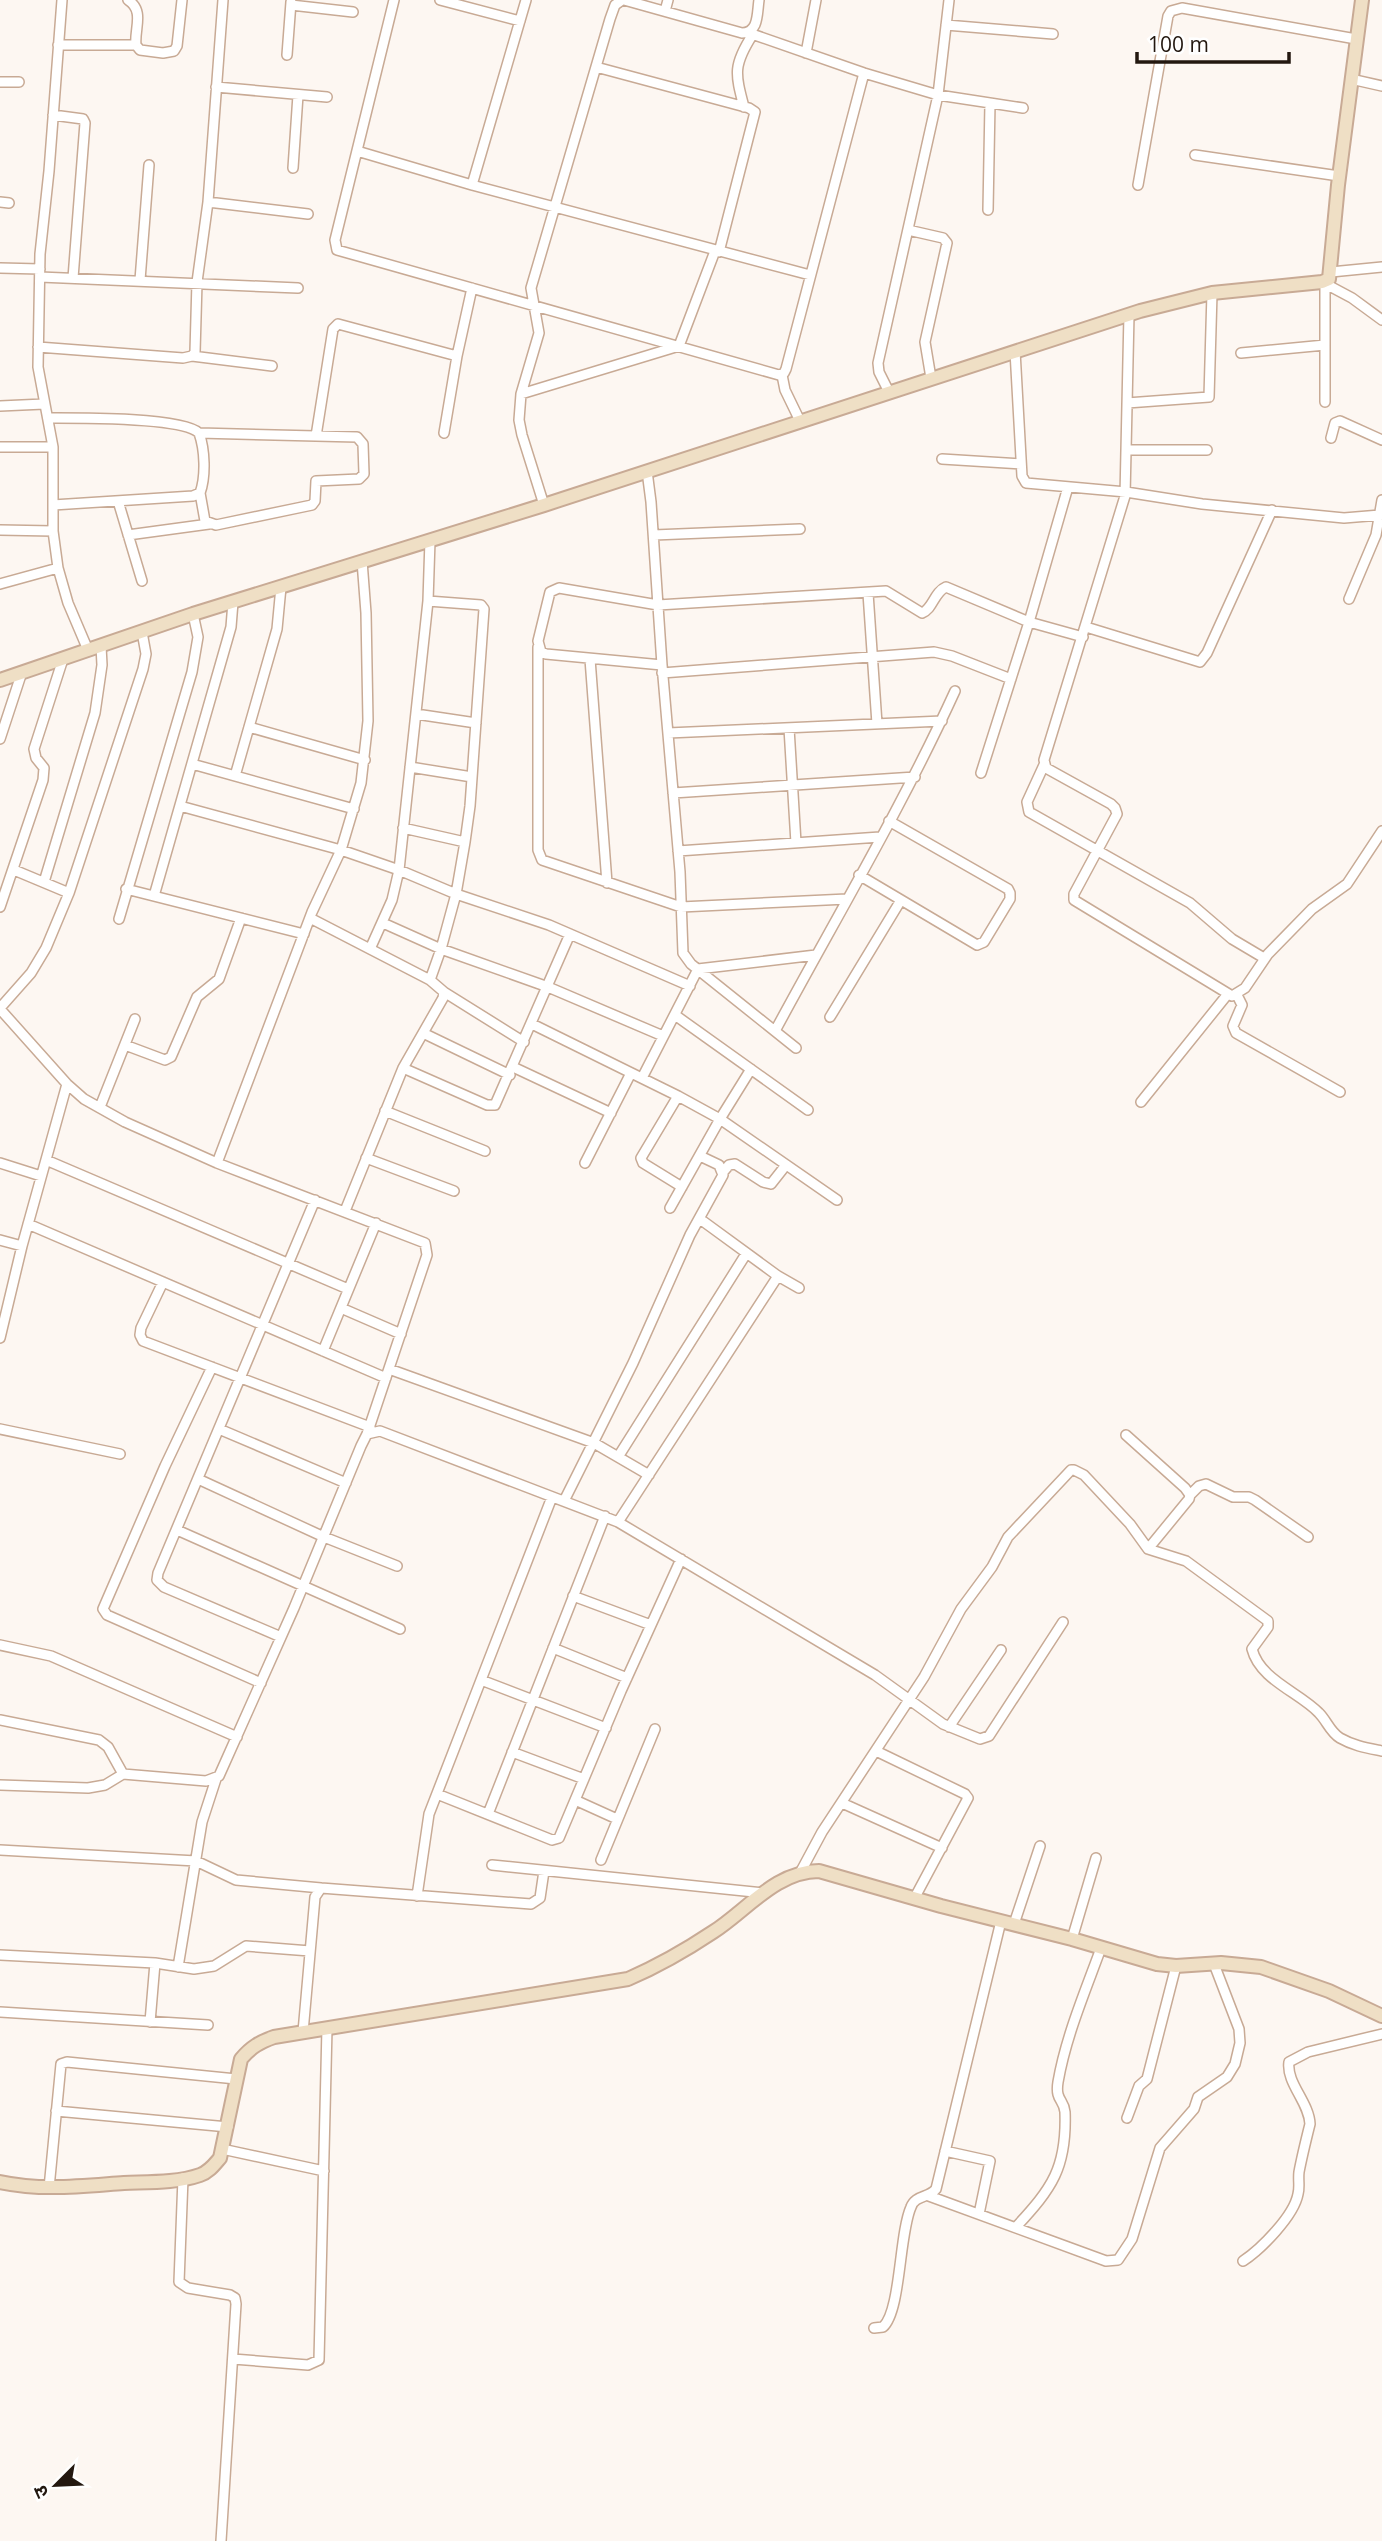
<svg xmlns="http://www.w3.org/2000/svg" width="1382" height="2541" viewBox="0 0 1382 2541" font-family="'Open Sans','Noto Sans Devanagari',sans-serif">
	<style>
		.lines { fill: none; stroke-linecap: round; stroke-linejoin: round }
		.street-casing { stroke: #c8aa95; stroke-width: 12 }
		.secondary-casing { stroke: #c8aa95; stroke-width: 16 }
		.street { stroke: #fff; stroke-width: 9 }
		.secondary { stroke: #efdfc5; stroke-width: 12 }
	</style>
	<rect width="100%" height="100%" fill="#fdf7f2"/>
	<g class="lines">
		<!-- street casing -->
		<g class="street-casing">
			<path id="street" d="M62 0 49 171 40 254 38 367 53 447V531L58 568 68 603 88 650
				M128 0C145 11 134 29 136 45L140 50 163 53 174 51 177 46 182 0
				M394 0 335 240 337 250 779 375 784 373 786 369 864 73
				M440 0 520 21
				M624 0 742 33C759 33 757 13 759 0
				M291 5 353 12
				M665 11 668 0
				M946 25 1053 34
				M749 33 864 73 938 95 1023 108
				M58 45H136
				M806 53 816 0
				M287 55 291 2
				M596 67 749 108 755 112 719 252
				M1351 79 1382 86
				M0 82H19
				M216 87 327 97
				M744 107C735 73 733 65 753 34
				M53 115 83 119 85 123 73 278
				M357 151 472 185 810 275
				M1195 155 1339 176
				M293 168 298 95
				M472 185 526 0
				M1138 185 1168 16 1171 11 1182 8 1356 39
				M0 202 9 203
				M208 202 308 214
				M988 210 990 103
				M908 230 943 238 947 243 925 342 931 378
				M0 268 40 269
				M1331 272 1382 267
				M40 277 298 288
				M140 280 149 165
				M1322 282 1352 298 1382 320
				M1325 284V402
				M1129 314 1125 496 1044 760 1046 768 1111 804 1115 808 1117 814 1074 894V900L1232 996 1245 988 1268 954 1312 909 1347 884 1382 831
				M38 347 183 358 192 356 195 352 197 282 208 202 223 0
				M1015 351 1022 476 1026 483 1126 492 1202 504 1344 518 1380 515
				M1241 353 1325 345
				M192 356 272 366
				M782 375 785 390 800 421
				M889 392 879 372 878 363 938 95 949 0
				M521 394 679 346 715 251
				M1127 403 1209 397 1212 293
				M0 406 44 404
				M49 418C76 418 182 417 199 433 205 450 206 476 200 493L193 496 53 505
				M199 433 357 437 363 444 364 474 359 479 316 481 315 501 312 505 216 525 205 521 200 493
				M444 433 457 356 472 288
				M316 436 333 329 338 324 457 356
				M1331 438 1335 423 1340 421 1382 440
				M0 447H53
				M1127 450H1207
				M942 459 1021 464
				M647 471 651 502 662 665 680 872 683 953 691 964 796 1048
				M118 501 142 581
				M544 505 522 435 519 420 521 394 539 333 531 288 610 19 615 5 622 0
				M0 530 53 531
				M128 535 209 524
				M654 535 800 529
				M0 584 58 568
				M868 593 877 724
				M1349 599 1376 535 1382 500
				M1086 627 1200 662 1207 653 1272 510
				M538 647V850L542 860 681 907 847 899
				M590 659 607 883
				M662 665 546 654 541 652 538 641 550 592 559 588 658 605 886 591 922 613C933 609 934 592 946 587L1029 622 1083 637
				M662 673 934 652 952 656 1011 679
				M416 714 476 723
				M249 727 365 760
				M789 728 796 843
				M668 733 942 721
				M0 739 22 672
				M192 764 354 809
				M1044 765 1027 802 1029 812 1190 903 1232 939 1264 958
				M410 767 472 777
				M981 773 1029 622 1068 487
				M235 776 277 629 281 587
				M673 793 915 777
				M180 806 341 850 399 870 456 894 549 925 690 986
				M403 828 465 842
				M678 851 880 837
				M14 870 69 893
				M859 875 977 945 984 942 1010 899V893L1008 889 889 821
				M44 882 95 713 102 665 101 646
				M126 889 304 934
				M154 896 231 627 233 602
				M0 907 43 780 44 768 36 758 34 749 63 659
				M310 918 430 980
				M119 919 192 672 198 637 193 614
				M383 923 441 949 548 987 663 1036
				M370 949 392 900 399 870 428 601 430 540
				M444 992 524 1042
				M1237 995 1242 1005 1233 1026 1236 1033 1340 1092
				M0 1008 31 973 46 948 69 893 143 669 146 654 142 632
				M0 1009 67 1084 84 1099 125 1122 217 1163 425 1243 427 1255 367 1434
				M675 1015 808 1110
				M830 1017 901 900
				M532 1024 678 1096 720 1119 670 1208
				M775 1031C836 918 902 807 955 691
				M423 1033 510 1075
				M125 1045 165 1060 171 1057 197 997 219 979 241 918
				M513 1067 611 1113
				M403 1068 487 1105H495L570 934
				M751 1069 720 1119 837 1200
				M642 1078 698 969 816 955
				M678 1096 641 1158 643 1163 682 1187
				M1141 1102 1227 995
				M100 1107 135 1019
				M385 1111 485 1151
				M366 1158 454 1191
				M46 1160 348 1289
				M0 1163 41 1176
				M217 1163 312 912 341 850 361 783 368 721 366 613 362 561
				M585 1163 631 1073
				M723 1172 729 1165 735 1164 763 1182 771 1184 786 1165
				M345 1211 403 1068 443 998 444 992 430 980 441 949 456 894 465 842 470 806 484 609 481 605 428 601
				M700 1219 778 1276 799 1288
				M28 1224 386 1378
				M0 1240 22 1246
				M163 1282 141 1328 140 1335 143 1341 370 1427
				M341 1308 401 1334
				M0 1338 22 1246 67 1084
				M323 1351 376 1223
				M212 1367 165 1466 103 1609 107 1615 261 1683
				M389 1369 594 1443 649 1475
				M0 1429 120 1454
				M219 1429 346 1483
				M1126 1435 1185 1488 1190 1495 1189 1499 1148 1549
				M618 1457 746 1254
				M198 1479 324 1537 397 1566
				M1190 1495 1199 1486 1206 1484 1233 1497H1249L1255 1500 1308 1537
				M564 1501 633 1363 690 1235 723 1175 719 1165 700 1156
				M618 1522 778 1276
				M177 1530 400 1629
				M573 1596 651 1625
				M281 1637 164 1587 157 1580 158 1573 315 1200
				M0 1645 51 1656 237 1737
				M553 1648 627 1678
				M481 1680 606 1728
				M0 1720 99 1740 108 1747 123 1774
				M949 1727 1001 1650
				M876 1751 965 1794 968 1798 914 1899
				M512 1752 584 1779
				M0 1785 88 1788 105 1785 123 1774 206 1781 219 1776 294 1608 361 1446 367 1434 380 1431 618 1522 875 1675 943 1724 980 1739 989 1736 1063 1622
				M437 1794 552 1840 559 1838 621 1691 681 1559
				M575 1800 617 1819
				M842 1803 942 1848
				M488 1814 605 1516
				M0 1850 196 1861 236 1880 321 1888
				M601 1860 655 1729
				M492 1865 764 1893
				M800 1873 822 1832 924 1677 961 1609 992 1567 1008 1537 1071 1470H1074L1084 1475 1130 1524 1148 1549 1186 1561 1268 1621V1627L1252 1649C1260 1680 1299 1692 1319 1713 1327 1721 1330 1732 1340 1738 1354 1746 1367 1748 1382 1751
				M417 1896 429 1814 552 1497
				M1014 1924 1040 1846
				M1072 1939 1096 1858
				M0 1955 155 1963 194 1969 214 1966 246 1946 310 1951
				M178 1967 202 1822 216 1779
				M0 2012 208 2025
				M150 2022 155 1963
				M303 2032 315 1897 321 1888 531 1904 540 1898 544 1871
				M56 2111 228 2127
				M1127 2118 1139 2086 1147 2079 1176 1966
				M222 2149 324 2171
				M945 2151 990 2161 979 2214
				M183 2178 179 2282 188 2288 230 2295 235 2298 236 2304 221 2541
				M49 2188 61 2064 67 2062 236 2079
				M929 2196 1106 2261 1118 2260 1132 2239 1160 2148 1194 2109 1198 2097 1227 2077 1235 2064 1240 2043 1239 2029 1214 1964
				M1016 2227C1052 2188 1067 2168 1065 2112 1064 2099 1055 2101 1058 2082 1066 2036 1085 1992 1101 1948
				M1243 2261C1261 2249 1294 2216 1298 2194 1300 2187 1298 2180 1299 2172 1302 2156 1306 2140 1310 2124 1309 2102 1286 2083 1289 2062L1308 2052 1382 2034
				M874 2328 883 2327C901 2311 899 2234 911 2207 915 2195 929 2198 936 2189L1001 1921
				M233 2359 308 2365 319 2360 327 2028"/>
		</g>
		<!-- secondary casing -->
		<g class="secondary-casing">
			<path id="secondary" d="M0 680 193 614 544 505 1140 311 1212 293 1322 282 1329 279 1338 185 1362 0
				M0 2182C42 2191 82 2186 124 2183 148 2182 177 2183 200 2175 209 2172 214 2165 220 2158L241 2059C251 2047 260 2042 274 2037L628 1979C658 1966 686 1950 713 1932 746 1911 776 1871 819 1871L941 1906 1072 1939 1157 1964 1176 1966 1221 1963 1261 1967 1329 1991 1382 2016"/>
		</g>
		<!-- street -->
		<use href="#street" class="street"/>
		<!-- secondary -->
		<use href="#secondary" class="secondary"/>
	</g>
	<!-- north arrow -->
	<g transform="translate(56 2485) rotate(246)" stroke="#ffffff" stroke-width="5" paint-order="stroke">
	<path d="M0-5L12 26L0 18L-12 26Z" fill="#231810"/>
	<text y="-10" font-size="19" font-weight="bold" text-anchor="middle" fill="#231810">उ</text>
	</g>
	<!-- scale -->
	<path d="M1137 52v10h152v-10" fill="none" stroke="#231810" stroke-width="3.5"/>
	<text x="1148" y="52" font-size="21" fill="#231810" stroke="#ffffff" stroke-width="5" paint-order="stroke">100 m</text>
</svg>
